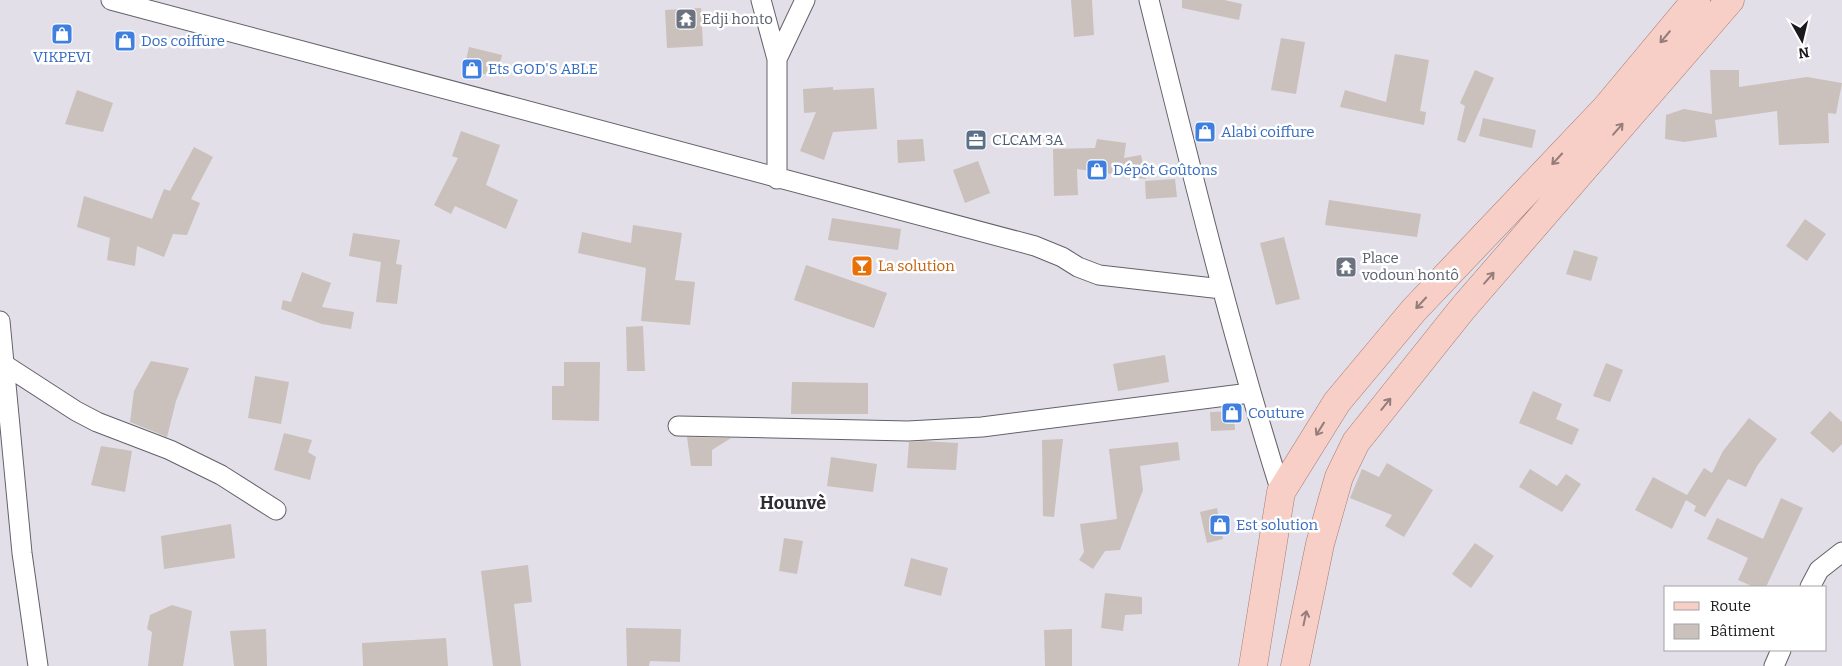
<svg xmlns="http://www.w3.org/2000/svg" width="1842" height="666" viewBox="0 0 1842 666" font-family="Bitter,serif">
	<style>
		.building { fill: #cac0bc }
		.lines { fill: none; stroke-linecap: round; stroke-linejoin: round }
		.street-casing { stroke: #646169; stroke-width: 21 }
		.primary-casing { stroke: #a67a73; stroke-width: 29 }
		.street { stroke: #fff; stroke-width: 19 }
		.primary { stroke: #f7cfc7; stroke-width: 28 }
		.oneway { stroke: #947d7a }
		.labels { text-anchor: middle; stroke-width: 5; stroke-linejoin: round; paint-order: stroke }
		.worship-label { font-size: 15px; fill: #5b616d; stroke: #fff; text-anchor: start }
		.shop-label { font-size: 15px; fill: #366cbe; stroke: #fff; text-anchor: start }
		.service-label { font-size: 15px; fill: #4e5e75; stroke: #fff; text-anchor: start }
		.food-label { font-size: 15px; fill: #c56008; stroke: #fff; text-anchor: start }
		.quarter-label { font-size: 18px; font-weight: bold; fill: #2f2d34; stroke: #fff }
	</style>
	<rect width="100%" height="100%" fill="#e2dfe8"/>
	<!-- building -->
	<path class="building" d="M1071 0H1092L1094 35 1074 37Z
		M1182 0H1224L1242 4 1239 20 1182 8Z
		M701 8 703 46 667 48 665 10Z
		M1281 38 1305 42 1296 94 1271 90Z
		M469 47 502 55 497 77 464 69Z
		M1395 54 1429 60 1420 111 1426 112 1424 125 1340 107 1345 90 1386 102Z
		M1475 70 1494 78 1465 143 1457 140 1465 106 1460 103Z
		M1710 70H1739V87L1807 77 1842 83 1836 114 1828 113 1829 143 1779 145 1777 111 1715 120 1717 137 1684 142 1665 139 1666 115 1684 109 1712 114Z
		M833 87V90L874 88 877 129 833 132 824 160 800 151 816 112 804 113 803 89Z
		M77 90 113 103 103 132 65 124Z
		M1483 118 1536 130 1532 148 1479 136Z
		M461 131 500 145 486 185 518 200 506 229 455 206 451 214 434 205 458 158 452 156Z
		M923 139 925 161 898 163 897 140Z
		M1097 139 1126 143 1124 158 1141 155 1146 179 1077 169 1078 195 1054 196 1053 149 1095 148Z
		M194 147 213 157 191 199 200 203 187 235 173 234 164 257 137 246 135 266 107 260 110 238 77 227 84 196 152 219 164 189 170 191Z
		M978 161 990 193 965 203 953 170Z
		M1175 179 1177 197 1146 199 1145 181Z
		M1329 200 1421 214 1417 237 1325 225Z
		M832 218 901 229 898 250 828 240Z
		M1805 219 1826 234 1807 261 1786 246Z
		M633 225 682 233 675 280 695 282 690 325 641 321 646 268 578 253 582 232 631 243Z
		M353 233 400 240 396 264 402 265 397 304 376 302 381 262 349 256Z
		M1284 237 1300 299 1276 305 1260 243Z
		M1574 250 1598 257 1591 281 1566 274Z
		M806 265 887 293 874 328 794 300Z
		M302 272 331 283 322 307 354 312 351 329 322 324 281 309 283 300 291 302Z
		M643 326 645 371H627L626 327Z
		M1165 355 1169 382 1118 391 1113 364Z
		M151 361 189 368 176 401 167 437 130 422 134 391Z
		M564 362H600L599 421 552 420V386H564Z
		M1606 363 1623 370 1610 402 1593 396Z
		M255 376 289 382 281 424 248 418Z
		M792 382 868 383V414H791Z
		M1533 391 1562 404 1556 419 1579 429 1572 445 1519 423Z
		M1234 411 1235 430 1211 431 1210 412Z
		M1830 411 1842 422V444L1833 453 1810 433Z
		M1749 418 1777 439 1757 466 1746 487 1728 479 1705 517 1694 511 1696 506 1686 500 1672 529 1635 510 1653 477 1687 495 1704 468 1712 473 1723 451Z
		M284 433 312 440 308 452 316 457 310 480 274 470Z
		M687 437 731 438 712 450V466H691Z
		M1063 439 1054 517 1043 516 1042 440Z
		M923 441 958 443 956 470 907 468 909 442Z
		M1178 442 1180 460 1140 466 1143 490 1120 550 1105 551 1093 569 1079 560 1084 552 1080 524 1117 519 1109 449Z
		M101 446 132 451 125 492 91 485Z
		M831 457 877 464 873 492 827 486Z
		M1387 463 1433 490 1404 537 1385 526 1392 515 1350 498 1362 469 1379 477Z
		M1530 469 1557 486 1566 474 1581 484 1562 512 1519 487Z
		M1781 498 1803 508 1766 587H1754L1738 580 1748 558 1707 539 1717 518 1763 539Z
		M1217 508 1223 539 1207 543 1200 512Z
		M231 524 235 558 164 569 161 536Z
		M784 538 803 541 797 574 779 571Z
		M1475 543 1494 556 1471 588 1452 574Z
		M911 558 948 568 941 596 904 586Z
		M528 565 532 602 514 604 521 666H493L481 571Z
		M1105 593 1142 597V614L1125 615 1123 631 1101 628Z
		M172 605 192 611 183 666H148L152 632 147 629 150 615Z
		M626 628 681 629 680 662 650 661 649 666H627Z
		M266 629 267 666H234L230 631Z
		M1072 629V666H1045L1044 630Z
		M446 638 448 666H363L362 643Z"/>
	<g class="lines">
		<!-- street casing -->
		<g class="street-casing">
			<path id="street" d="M111 0 1035 246 1062 257 1078 267 1099 275 1222 289
				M761 0 777 59
				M1149 0C1190 165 1230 330 1281 492
				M777 179V59L805 0
				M0 321 22 553 38 666
				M5 365 76 411 97 422 170 450 221 475 276 510
				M678 426 908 431 982 427 1250 393
				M1810 587 1819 570 1842 552
				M1774 666 1781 650"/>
		</g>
		<!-- primary casing -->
		<g class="primary-casing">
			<path id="primary" d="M1253 666 1281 492 1337 402 1414 310 1606 108 1696 0
				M1295 666 1320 544 1339 477 1356 442 1463 308 1730 0"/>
		</g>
		<!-- street -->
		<use href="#street" class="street"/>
		<!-- primary -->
		<use href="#primary" class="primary"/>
	</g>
	<!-- one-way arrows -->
	<defs><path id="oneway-shaft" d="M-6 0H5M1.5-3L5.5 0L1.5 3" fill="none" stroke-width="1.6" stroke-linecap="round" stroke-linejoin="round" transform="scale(1.25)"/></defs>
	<g class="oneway">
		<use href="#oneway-shaft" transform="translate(1665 37) rotate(130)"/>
		<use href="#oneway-shaft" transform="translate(1618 129) rotate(-49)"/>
		<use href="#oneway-shaft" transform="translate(1557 159) rotate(133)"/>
		<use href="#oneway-shaft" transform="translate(1489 278) rotate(-49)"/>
		<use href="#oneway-shaft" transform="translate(1421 303) rotate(133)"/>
		<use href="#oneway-shaft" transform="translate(1386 404) rotate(-51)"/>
		<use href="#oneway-shaft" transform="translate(1320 429) rotate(122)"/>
		<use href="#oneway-shaft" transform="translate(1305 618) rotate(-78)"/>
	</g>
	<!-- icons -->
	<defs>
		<g id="temple-square" transform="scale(1.125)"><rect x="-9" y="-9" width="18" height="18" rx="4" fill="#6b7280" stroke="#fff"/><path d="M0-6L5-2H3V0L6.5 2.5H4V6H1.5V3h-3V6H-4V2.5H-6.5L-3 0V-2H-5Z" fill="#fff"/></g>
		<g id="shop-square" transform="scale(1.125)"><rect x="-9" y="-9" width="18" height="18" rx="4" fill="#3f7fe0" stroke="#fff"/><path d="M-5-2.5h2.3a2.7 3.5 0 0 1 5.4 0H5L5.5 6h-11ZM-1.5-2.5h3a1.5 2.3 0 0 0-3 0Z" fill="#fff"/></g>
		<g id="office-square" transform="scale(1.125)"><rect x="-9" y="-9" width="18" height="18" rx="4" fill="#5c6f8a" stroke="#fff"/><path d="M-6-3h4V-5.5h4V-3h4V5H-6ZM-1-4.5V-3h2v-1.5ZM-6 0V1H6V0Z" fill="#fff"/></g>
		<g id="bar-square" transform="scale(1.125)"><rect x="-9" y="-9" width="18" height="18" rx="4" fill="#e8710a" stroke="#fff"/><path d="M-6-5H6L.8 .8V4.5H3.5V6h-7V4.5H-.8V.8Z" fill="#fff"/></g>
	</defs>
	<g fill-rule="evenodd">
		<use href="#temple-square" x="686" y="19"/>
		<use href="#shop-square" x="62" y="34"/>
		<use href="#shop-square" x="125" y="41"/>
		<use href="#shop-square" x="472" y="69"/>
		<use href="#shop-square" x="1205" y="132"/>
		<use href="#office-square" x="976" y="140"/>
		<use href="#shop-square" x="1097" y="170"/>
		<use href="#bar-square" x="862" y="266"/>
		<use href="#temple-square" x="1346" y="267"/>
		<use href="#shop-square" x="1232" y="413"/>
		<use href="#shop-square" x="1220" y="525"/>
	</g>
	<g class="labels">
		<!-- worship labels -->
		<g class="worship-label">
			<text x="702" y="24">Edji honto</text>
			<text x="1362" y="263">Place<tspan x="1362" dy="17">vodoun hontô</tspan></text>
		</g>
		<!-- shop labels -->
		<g class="shop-label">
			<text x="141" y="46">Dos coiffure</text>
			<text x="62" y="62" text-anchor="middle">VIKPEVI</text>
			<text x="488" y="74">Ets GOD'S ABLE</text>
			<text x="1221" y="137">Alabi coiffure</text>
			<text x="1113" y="175">Dépôt Goûtons</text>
			<text x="1248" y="418">Couture</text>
			<text x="1236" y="530">Est solution</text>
		</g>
		<!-- service labels -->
		<g class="service-label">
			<text x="992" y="145">CLCAM 3A</text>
		</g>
		<!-- food labels -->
		<g class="food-label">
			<text x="878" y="271">La solution</text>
		</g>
		<!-- quarter labels -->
		<g class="quarter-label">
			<text x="793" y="509">Hounvè</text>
		</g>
	</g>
	<!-- legend -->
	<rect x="1664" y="586" width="162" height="65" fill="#ffffff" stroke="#a3a3a5"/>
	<rect x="1674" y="602" width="25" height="8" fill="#f7cfc7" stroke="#a3a3a5"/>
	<text x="1710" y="611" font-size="15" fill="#1a191d">Route</text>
	<rect x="1674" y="624" width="25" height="15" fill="#cac0bc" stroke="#a3a3a5"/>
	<text x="1710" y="636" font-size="15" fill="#1a191d">Bâtiment</text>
	<!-- north arrow -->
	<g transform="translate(1802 40) rotate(172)" stroke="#ffffff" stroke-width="4" paint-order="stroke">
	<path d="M0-4L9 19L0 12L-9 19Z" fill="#1a191d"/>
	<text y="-8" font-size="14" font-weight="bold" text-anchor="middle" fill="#1a191d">N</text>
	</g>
</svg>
